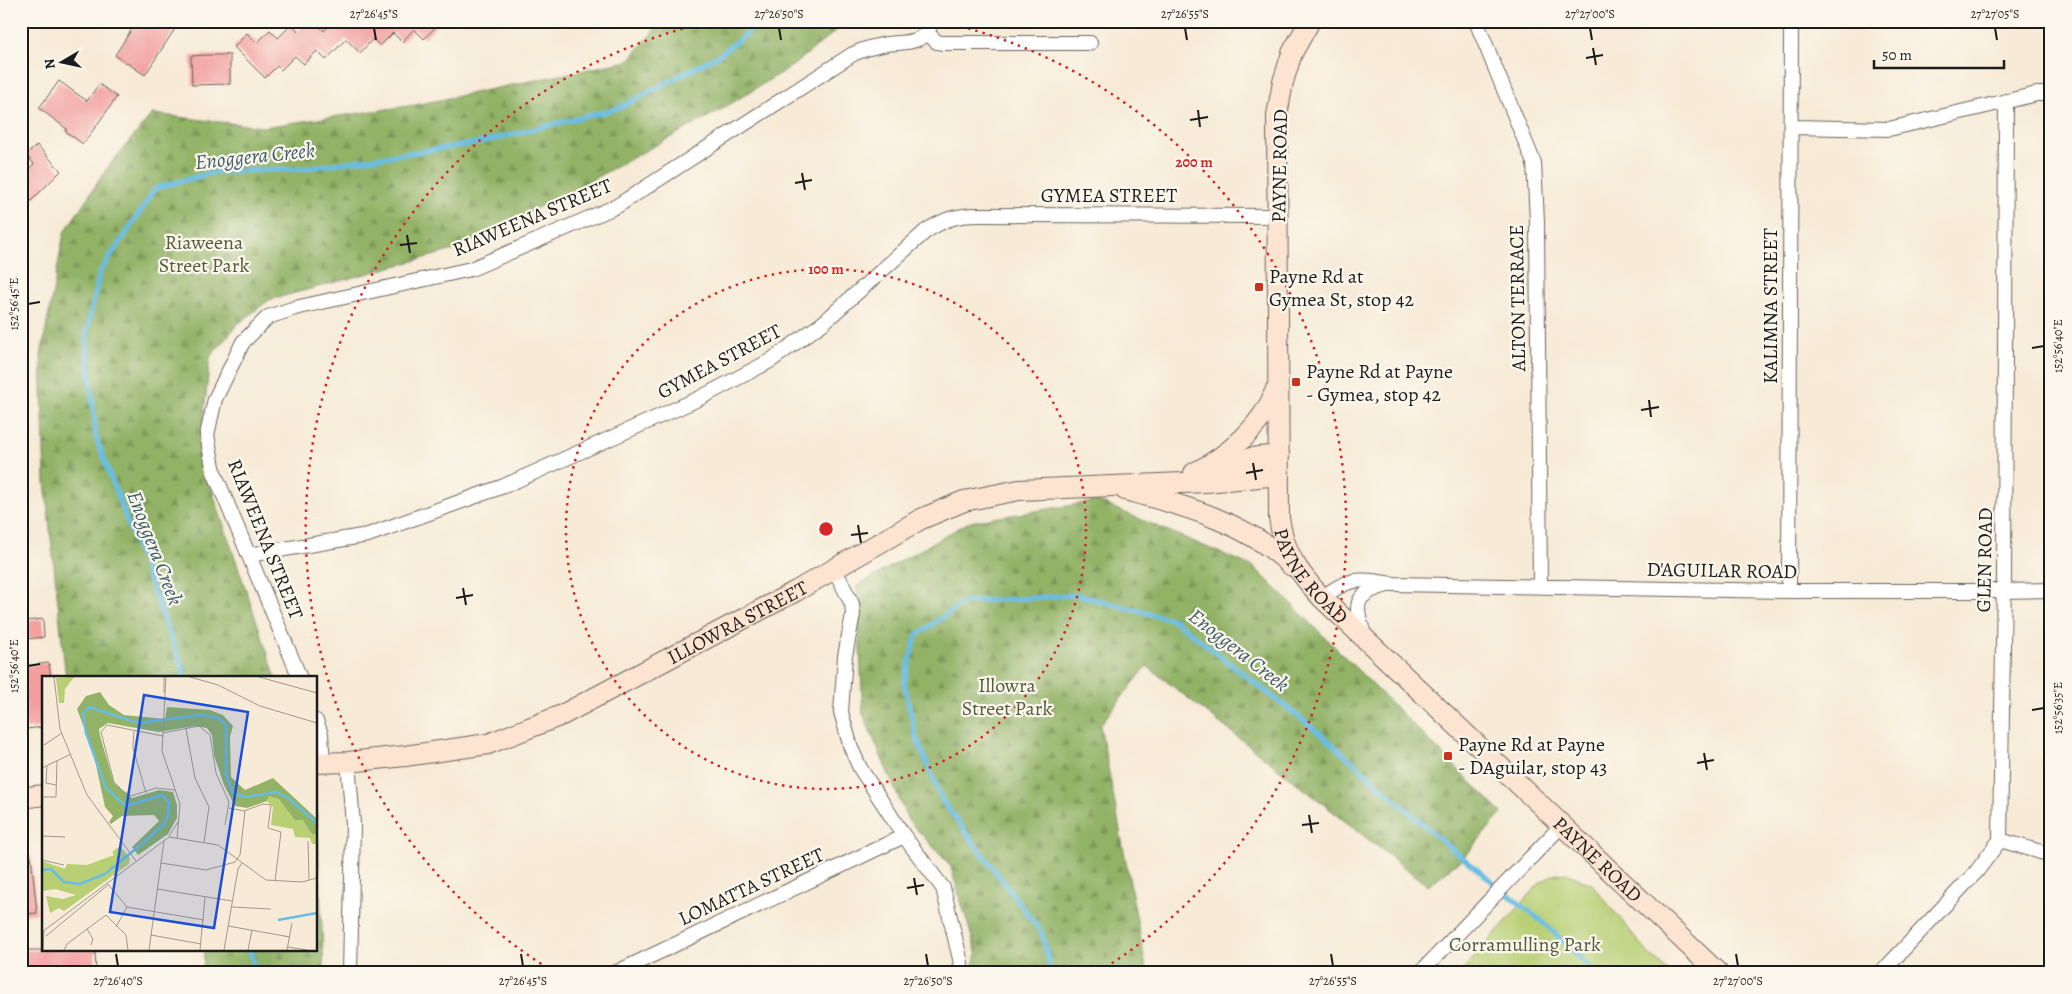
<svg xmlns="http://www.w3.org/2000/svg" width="2072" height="994" viewBox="0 0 2072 994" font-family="Alegreya,serif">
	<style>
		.green { fill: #b8cf74; stroke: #6a7648 }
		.forest { fill: url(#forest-firs); stroke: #576741 }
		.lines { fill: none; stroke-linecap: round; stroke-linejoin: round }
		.stream { stroke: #68bde4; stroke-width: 5 }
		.building { fill: #f29f9e }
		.street-casing { stroke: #69645d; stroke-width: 16 }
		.secondary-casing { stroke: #69645d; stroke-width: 22 }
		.street { stroke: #fff; stroke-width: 14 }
		.secondary { stroke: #fde4d1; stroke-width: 20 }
		.ticks { fill: none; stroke: #1c1c1c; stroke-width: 2 }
		.ring { fill: none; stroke: #d62828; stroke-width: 2.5; stroke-dasharray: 2.5 5 }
		.poi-dot { fill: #c8321e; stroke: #fbf7ec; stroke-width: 2 }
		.labels { text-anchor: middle; stroke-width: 4.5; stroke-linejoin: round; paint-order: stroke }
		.street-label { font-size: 20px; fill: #1c1c1c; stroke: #fbf7ec }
		.park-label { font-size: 20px; fill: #535b3b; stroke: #fbf7ec }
		.poi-label { font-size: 20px; fill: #1c1c1c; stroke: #fbf7ec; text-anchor: start }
		.water-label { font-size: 21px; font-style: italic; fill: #3a5c6c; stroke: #fbf7ec }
		.inset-river { fill: none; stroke: #68bde4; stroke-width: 2.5 }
		.inset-road { fill: none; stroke: #9f988c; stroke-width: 1 }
		.view { fill: #1d4ed8; fill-opacity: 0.15; stroke: #1d4ed8; stroke-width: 2.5 }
		.inset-edge { fill: none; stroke: #1c1c1c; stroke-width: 2.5 }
		.centre { fill: #d62828; stroke: #fbf7ec; stroke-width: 2.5 }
		.ring-label { font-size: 15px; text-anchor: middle; font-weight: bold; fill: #d62828; stroke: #fbf7ec; stroke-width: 4.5; stroke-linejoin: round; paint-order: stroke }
		.neatline { fill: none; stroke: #1c1c1c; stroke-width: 2 }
		.ticks-label { font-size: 12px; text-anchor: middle; fill: #1c1c1c }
	</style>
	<defs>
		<pattern id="forest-firs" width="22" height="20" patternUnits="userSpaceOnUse" patternTransform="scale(1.25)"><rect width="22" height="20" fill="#92b266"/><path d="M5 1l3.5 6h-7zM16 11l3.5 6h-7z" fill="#7d9858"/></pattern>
	</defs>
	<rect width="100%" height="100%" fill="#fbf7ec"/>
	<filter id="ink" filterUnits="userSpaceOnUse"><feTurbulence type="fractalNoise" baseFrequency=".02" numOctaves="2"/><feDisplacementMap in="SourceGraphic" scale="10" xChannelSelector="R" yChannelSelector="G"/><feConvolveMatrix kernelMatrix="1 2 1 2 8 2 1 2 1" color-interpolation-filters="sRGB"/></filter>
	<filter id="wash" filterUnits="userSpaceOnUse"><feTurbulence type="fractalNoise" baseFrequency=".0096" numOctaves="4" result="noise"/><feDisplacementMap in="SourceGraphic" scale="20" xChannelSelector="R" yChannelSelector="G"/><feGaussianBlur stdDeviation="1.12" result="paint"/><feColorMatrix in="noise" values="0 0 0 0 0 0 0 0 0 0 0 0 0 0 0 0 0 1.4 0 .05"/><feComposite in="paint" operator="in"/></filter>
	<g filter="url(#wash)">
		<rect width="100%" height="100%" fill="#f7ead6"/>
		<!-- green -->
		<path class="green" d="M1566 873 1592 884 1648 953 1670 973H1460L1540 883 1552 875Z"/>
		<!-- forest -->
		<path class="forest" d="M662 21H848L795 64 719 111 584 184 454 250 269 300 238 324 210 357 202 431 206 473 276 678H66L45 482 41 356 64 233 108 167 152 114 263 127 415 105 628 61Z
			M1097 501 1254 567 1502 813 1463 858 1428 886 1147 666 1100 725 1147 973H969L977 954 950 865 908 820 863 714 857 586 969 522Z
			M316 800 324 973H203L204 950H316Z"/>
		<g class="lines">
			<!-- stream -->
			<path class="stream" d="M186 678 96 438 86 334 100 272 156 188 214 172 300 169 478 143 619 108 719 55 763 21
				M250 950 256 973
				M1051 973 1042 933 943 802 916 737 904 683 916 636 964 602 1078 595 1174 620 1322 735 1442 841 1546 925 1596 973"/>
		</g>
		<g id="blocks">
			<!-- building -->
			<path class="building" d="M137 21H180L145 75 115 55Z
				M308 21H315L324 31 334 21H441L424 39 414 29 402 42 393 33 380 46 373 39 360 53 346 39 326 60 317 51 304 64 295 56 281 70 277 66 265 78 234 47 247 33 257 43 270 30 278 38 292 24 298 31Z
				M208 55H230V84L192 85 191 56Z
				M59 81 87 101 99 84 117 97 83 144 65 131 67 129 39 108Z
				M37 145 61 171 29 203 21 194V176L34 164 26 155Z
				M43 619 44 637 28 639 26 621Z
				M49 663 51 678H44V727L26 729 23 708H21V666Z
				M21 856H31L37 913 21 915Z
				M21 950H95L96 973H21Z"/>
		</g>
	</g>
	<g filter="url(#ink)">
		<use href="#blocks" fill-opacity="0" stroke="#69645d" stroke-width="1"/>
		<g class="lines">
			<!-- street casing -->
			<g class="street-casing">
				<path id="street" d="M1476 21 1534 163 1537 221 1540 586
					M927 33 937 42 942 43H1090
					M1791 127 1889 129 2037 94H2051
					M249 555 368 535 504 486 698 399 770 361 823 323 926 231C945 219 956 215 979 215L1278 216
					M835 570 852 604 853 614 845 656 841 712 851 748 860 768 904 836 943 888 961 963 957 973
					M1789 591 1791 21
					M1322 598C1350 576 1359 579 1393 584L1789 591H2004L2051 590
					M1365 637C1354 606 1352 594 1388 585
					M300 678 214 472 207 435 215 399 243 342 268 317 295 308 471 269 617 206 853 54C864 49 875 46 887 44 905 42 928 44 931 21
					M316 721 321 734 323 762
					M348 762 353 824 350 973
					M2000 840 2051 855
					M615 973 904 836
					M1420 973 1562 825
					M1881 973 1977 871 2000 840 2004 582 2006 101"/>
			</g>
			<!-- secondary casing -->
			<g class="secondary-casing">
				<g id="secondary">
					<path id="s1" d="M1310 21 1292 53 1283 82 1277 115 1279 518C1284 553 1298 572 1322 598L1718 973"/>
					<path d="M1214 466 1251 458 1279 455"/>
					<path d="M1194 473C1228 456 1264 425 1276 389"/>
					<path d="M1125 490C1183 505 1248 523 1292 566"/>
					<path id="s2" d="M316 763 348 762 405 756 488 744 562 715 796 591 921 519 964 501 1019 490 1206 482 1279 475"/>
					<path d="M21 798 44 795"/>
				</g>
			</g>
			<!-- street -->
			<use href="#street" class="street"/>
			<!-- secondary -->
			<use href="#secondary" class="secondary"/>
		</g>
	</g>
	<!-- ticks -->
	<path class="ticks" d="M374 28 376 40M779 28 781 40M1185 28 1187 40M1590 28 1592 40M1995 28 1997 40M1593 48 1596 65M1586 58 1603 55M1198 110 1200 127M1190 120 1208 117M802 173 805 190M795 183 812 180M407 235 410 253M400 245 417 243M28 304 40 302M2032 348 2044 346M1649 400 1651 417M1641 410 1659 407M1253 463 1256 480M1246 473 1263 470M858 525 861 543M851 535 868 533M463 588 466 605M456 598 473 595M28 666 40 664M2032 710 2044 708M1704 753 1707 770M1697 763 1714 760M1309 815 1312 833M1302 825 1319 823M914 878 917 895M907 888 924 885M116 954 118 966M521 954 523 966M926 954 928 966M1331 954 1333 966M1736 954 1738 966"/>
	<!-- distance rings -->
	<g class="ring">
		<circle cx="826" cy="529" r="260"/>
		<path d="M554 972A520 520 0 0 1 713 21M939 21A520 520 0 0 1 1098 972"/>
	</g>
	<!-- markers -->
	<g class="poi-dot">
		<rect x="1254" y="282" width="10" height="10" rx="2.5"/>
		<rect x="1291" y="377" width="10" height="10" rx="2.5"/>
		<rect x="1443" y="751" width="10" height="10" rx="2.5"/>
	</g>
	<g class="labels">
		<!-- street labels -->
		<g class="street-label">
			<text transform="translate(1279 166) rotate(-89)" y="7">PAYNE ROAD</text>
			<text x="1109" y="202">GYMEA STREET</text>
			<text transform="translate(532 217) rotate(-23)" y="7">RIAWEENA STREET</text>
			<text transform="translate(1517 298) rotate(-91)" y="7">ALTON TERRACE</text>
			<text transform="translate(1770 306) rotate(-90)" y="7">KALIMNA STREET</text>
			<text transform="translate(719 361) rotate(-28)" y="7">GYMEA STREET</text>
			<text transform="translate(266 539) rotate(68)" y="7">RIAWEENA STREET</text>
			<text transform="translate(1984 560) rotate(-89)" y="7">GLEN ROAD</text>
			<text transform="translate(1722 570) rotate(1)" y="7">D'AGUILAR ROAD</text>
			<text dy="7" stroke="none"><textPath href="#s1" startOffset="571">PAYNE ROAD</textPath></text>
			<text dy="7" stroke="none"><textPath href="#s2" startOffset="451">ILLOWRA STREET</textPath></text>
			<text dy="7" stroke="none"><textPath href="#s1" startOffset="976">PAYNE ROAD</textPath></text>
			<text transform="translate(751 886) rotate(-25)" y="7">LOMATTA STREET</text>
		</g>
		<!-- park labels -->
		<g class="park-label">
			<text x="204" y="249">Riaweena<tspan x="204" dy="23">Street Park</tspan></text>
			<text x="1007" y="692">Illowra<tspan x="1007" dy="23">Street Park</tspan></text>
			<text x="1525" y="951">Corramulling Park</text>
		</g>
		<!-- poi labels -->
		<g class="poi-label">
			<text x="1269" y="283">Payne Rd at<tspan x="1269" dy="23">Gymea St, stop 42</tspan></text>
			<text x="1306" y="378">Payne Rd at Payne<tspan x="1306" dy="23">- Gymea, stop 42</tspan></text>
			<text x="1458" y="751">Payne Rd at Payne<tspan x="1458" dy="23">- DAguilar, stop 43</tspan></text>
		</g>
		<!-- water labels -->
		<g class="water-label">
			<text transform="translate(255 156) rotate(-6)" y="7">Enoggera Creek</text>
			<text transform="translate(155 548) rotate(69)" y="7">Enoggera Creek</text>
			<text transform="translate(1239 650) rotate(38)" y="7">Enoggera Creek</text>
		</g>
	</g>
	<!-- overview -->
	<g transform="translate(42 676)">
		<rect width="275" height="275" fill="#f7ead6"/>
		<path d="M32 1 23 13 22 27H17L14 2ZM228 116 275 147V168H270L268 162 253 161 251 153 229 149 231 131 225 125ZM78 170 88 182 87 188 22 235 17 232 8 237 4 220 21 223 34 219 13 213 0 215V185L23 193 25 188 45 189 72 179 70 176Z" fill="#b8cf74"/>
		<path d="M58 16 67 29 82 39 123 43 125 31 168 34 181 39 191 50 188 61 189 101 203 114 231 102 275 143V158H270L261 144H253L237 123 227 120 225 125 205 132 193 130 182 109 172 79 170 59 165 52 153 50 117 56 66 47 57 53 58 60 72 107 90 122 117 114 131 116 135 129V142L126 158 96 179 90 171 117 145 112 139 80 140 69 148 67 146 71 140 63 131 51 75 35 33 44 20Z" fill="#92b266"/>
		<path class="inset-river" d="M0 194 9 193 22 206 38 208 63 198 107 162 122 148 126 139 127 127 120 119 84 130 64 112 44 57 41 38 47 31 96 47 159 39 176 42 184 49V99L192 118 204 121 234 116 246 122 275 147M236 244 275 237"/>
		<path class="inset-road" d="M12 1 18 53 45 119 94 185M122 1V17M124 1 120 75 138 128 135 162M148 1 176 9 218 30 275 47M217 1 275 17M144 53 153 102 167 131 162 166M92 55 91 72 104 117M121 57 157 50 168 59 174 97 187 126 183 149M121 60 65 49 59 56 72 106 81 115 89 120 114 112 133 114M2 69 20 57M5 90 4 107 14 109M0 92 29 78M0 121H14L15 85M187 132 202 135 221 128 229 129 226 152 239 156 233 205M0 160 23 161M127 160 136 146M266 165 267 204M0 184 22 189M119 187 164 194 193 186 198 179 203 135M65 207 85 231 162 244M115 213 190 225M190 231 229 233M186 250 248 261M74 251 85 231M45 253 51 263 49 269M0 256 127 161 176 169 224 204 260 206 275 202M109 259 159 268M4 260 66 209M246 271 265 274M1 274 2 255M22 274 25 268 64 239 84 259 86 274M107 274 122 165M158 274 163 221M182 274 196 193 200 187M206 274 210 254M245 274 250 247"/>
		<path class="view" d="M102 19 206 36 172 252 68 236Z"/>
		<rect width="275" height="275" class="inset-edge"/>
	</g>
	<circle cx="826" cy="529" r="8" class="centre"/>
	<g class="ring-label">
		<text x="1194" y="167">200 m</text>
		<text x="826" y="274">100 m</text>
	</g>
	<!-- margin -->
	<rect width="2072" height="994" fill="none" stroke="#fbf7ec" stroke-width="55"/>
	<!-- north arrow -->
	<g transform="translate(62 62) rotate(261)" stroke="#fbf7ec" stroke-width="4" paint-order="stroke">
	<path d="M0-4L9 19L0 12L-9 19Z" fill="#1c1c1c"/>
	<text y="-8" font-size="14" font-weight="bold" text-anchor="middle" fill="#1c1c1c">N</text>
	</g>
	<!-- scale -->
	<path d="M1874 60v8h130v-8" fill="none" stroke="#1c1c1c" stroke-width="2.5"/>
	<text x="1882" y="60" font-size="15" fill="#1c1c1c" stroke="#fbf7ec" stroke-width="4" paint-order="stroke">50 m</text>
	<rect x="28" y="28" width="2016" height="938" class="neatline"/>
	<g class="ticks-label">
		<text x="374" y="18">27°26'45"S</text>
		<text x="779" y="18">27°26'50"S</text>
		<text x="1185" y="18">27°26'55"S</text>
		<text x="1590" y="18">27°27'00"S</text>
		<text x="1995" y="18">27°27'05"S</text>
		<text transform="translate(14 304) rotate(-90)" y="4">152°56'45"E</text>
		<text transform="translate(2058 346) rotate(-90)" y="4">152°56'40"E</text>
		<text transform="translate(14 666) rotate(-90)" y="4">152°56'40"E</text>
		<text transform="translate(2058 708) rotate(-90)" y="4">152°56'35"E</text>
		<text x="118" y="985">27°26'40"S</text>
		<text x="523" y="985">27°26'45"S</text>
		<text x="928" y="985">27°26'50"S</text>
		<text x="1333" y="985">27°26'55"S</text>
		<text x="1738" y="985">27°27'00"S</text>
	</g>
</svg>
